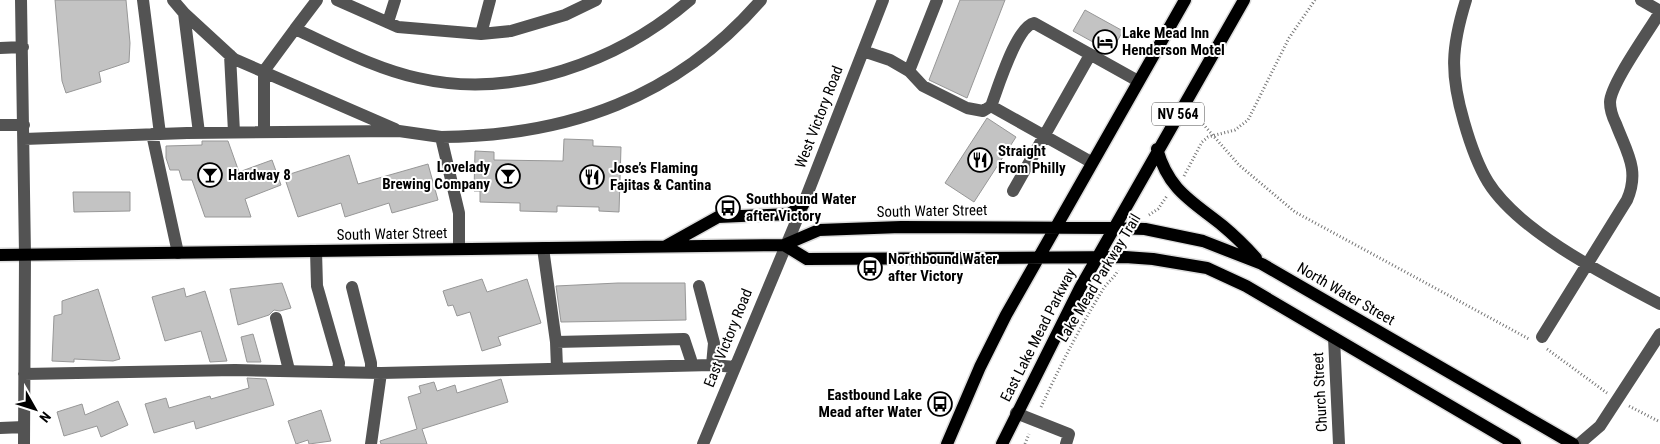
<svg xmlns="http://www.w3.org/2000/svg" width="1660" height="444" viewBox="0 0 1660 444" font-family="'Roboto Condensed',sans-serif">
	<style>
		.building { fill: #c3c3c3; stroke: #979797 }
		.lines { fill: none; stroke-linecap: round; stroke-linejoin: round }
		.major-casing { stroke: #dbdbdb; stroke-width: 15 }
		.path { stroke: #757575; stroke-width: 3; stroke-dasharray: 1 2.5; stroke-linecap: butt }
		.minor { stroke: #535353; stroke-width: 12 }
		.major { stroke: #000; stroke-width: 12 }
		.labels { text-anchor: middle; stroke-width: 4; stroke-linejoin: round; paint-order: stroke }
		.shield { fill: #fff; stroke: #4c4c4c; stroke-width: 1 }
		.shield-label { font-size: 14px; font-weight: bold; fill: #000 }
		.poi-label { font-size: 15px; font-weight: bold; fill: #000; stroke: #fff; text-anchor: start }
		.street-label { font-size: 15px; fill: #000; stroke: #fff }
	</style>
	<rect width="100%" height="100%" fill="#fff"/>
	<!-- building -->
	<path class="building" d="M55 0H126L130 43 129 62 99 72 101 82 66 93 62 81Z
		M960 0H1005L967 98 929 80Z
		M1085 10 1123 31 1111 52 1073 31Z
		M987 118 1016 137 974 202 945 183Z
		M564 139 593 140V146L621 147 619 212 599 211V207L557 206V212L520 211V203L480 202V191H474L475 151 494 152V160L563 161Z
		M202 141H228L239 172 272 160 281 185 245 199 251 217H205L192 180H182L179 170H170L166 158V146L202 145Z
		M349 155 358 184 428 164 438 200 392 213 389 203 345 217 341 203 298 217 284 176Z
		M73 192H130V211L74 212Z
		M482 279 487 292 527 279 541 323 498 337 501 345 482 351 470 312 457 316 453 305 448 306 443 291Z
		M282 283 291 308 280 311 274 310 269 315 238 325 230 289Z
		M618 283H685L686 320 561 322 556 286Z
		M184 288 186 297 205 291 227 361 210 362 201 331 165 341 152 297Z
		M98 289 120 359 113 361 74 359V362L52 361 54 316 62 314V301Z
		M253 334 261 362H247L241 337Z
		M247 378 266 379 274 405 196 429 194 421 154 433 145 404 166 398 169 408 210 396 211 399 249 388Z
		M501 379 508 402 422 429 427 444H381L380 441 417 429 408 397 421 393 419 386 434 382 437 391 455 385 457 393Z
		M118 401 128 425 101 437 97 426 64 436 57 412 82 404 85 415Z
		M321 410 331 441 309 444 308 440 296 444 288 421Z"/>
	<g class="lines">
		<!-- major casing -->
		<g class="major-casing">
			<path id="major" d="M1157 149C1169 191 1192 201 1223 226 1235 236 1246 247 1256 258
				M784 245 807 259 1125 257 1153 259 1207 268 1246 286 1515 444
				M666 246 718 217 789 214 803 205
				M0 255 784 245 819 230 901 227 1113 228 1145 229 1203 241 1262 264 1573 444
				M947 444 980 367 1006 315 1185 0
				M1002 444 1080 288 1244 0"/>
		</g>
		<!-- path -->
		<path class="path" d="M1203 124 1239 165 1295 212 1529 339
			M1184 176 1202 142 1208 137 1235 130 1248 120 1289 38 1315 0
			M1149 215 1158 209 1167 196
			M1547 349 1607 393
			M1629 406 1660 422
			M1041 407C1059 368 1079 329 1102 291 1106 283 1114 279 1118 270
			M1025 444 1029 434"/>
		<!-- minor -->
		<path class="minor" d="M21 0 25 255 24 444
			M143 0 160 134
			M173 0 184 13 234 59 395 129
			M317 0 295 29C335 47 376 69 418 78 514 100 618 62 690 0
			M337 0 398 27 481 34 511 31 565 15 596 0
			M1466 0C1451 48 1450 74 1464 122 1470 143 1477 164 1488 182 1519 232 1609 277 1660 304
			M1641 0 1660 11
			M184 13 199 133
			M388 22 395 0
			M481 34 490 0
			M0 48 23 47
			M863 51 890 60 909 71 923 86 967 108 983 111 991 106
			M230 55 234 132
			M909 71 937 0
			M0 125H24
			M264 132V71L295 29
			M152 134 178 253
			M441 137C568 136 676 98 761 0
			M24 139 187 133 399 131 441 137 459 213V249
			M1091 162 991 106C998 88 1016 27 1034 23L1138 81
			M1013 191 1090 55
			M543 248 556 342
			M316 251 317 286 339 363 338 371
			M699 286 714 343 712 365
			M352 287 371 363V372
			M276 318 289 370
			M1542 337 1627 200C1640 170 1627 153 1616 124 1613 118 1610 109 1610 102 1611 83 1649 31 1660 12
			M1334 338 1339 444
			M557 368 556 342 684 339 691 360 690 365
			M24 374 235 370 381 373 712 365 735 367
			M1016 413 1069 434 1066 444
			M0 428 24 427
			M371 444 381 373
			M703 444 803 205 883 0
			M1579 444 1600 426 1660 334"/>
		<!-- major -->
		<use href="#major" class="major"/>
	</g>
	<!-- icons -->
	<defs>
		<g id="hotel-ring" transform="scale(1.25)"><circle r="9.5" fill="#fff" stroke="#000" stroke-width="1.5"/><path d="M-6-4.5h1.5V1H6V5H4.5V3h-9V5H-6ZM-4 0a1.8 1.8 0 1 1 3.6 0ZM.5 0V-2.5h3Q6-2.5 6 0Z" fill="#000"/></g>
		<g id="restaurant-ring" transform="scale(1.25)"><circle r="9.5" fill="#fff" stroke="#000" stroke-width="1.5"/><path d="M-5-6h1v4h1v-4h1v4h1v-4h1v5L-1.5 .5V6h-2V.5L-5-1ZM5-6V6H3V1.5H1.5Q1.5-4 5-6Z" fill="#000"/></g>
		<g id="bar-ring" transform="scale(1.25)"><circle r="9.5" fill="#fff" stroke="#000" stroke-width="1.5"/><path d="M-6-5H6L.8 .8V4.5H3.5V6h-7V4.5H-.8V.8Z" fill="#000"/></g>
		<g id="bus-ring" transform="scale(1.25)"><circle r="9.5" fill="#fff" stroke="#000" stroke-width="1.5"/><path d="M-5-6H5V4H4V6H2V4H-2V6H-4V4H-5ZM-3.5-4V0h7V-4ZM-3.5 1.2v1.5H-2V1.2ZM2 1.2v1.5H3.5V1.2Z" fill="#000"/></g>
	</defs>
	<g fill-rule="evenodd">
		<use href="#hotel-ring" x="1105" y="42"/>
		<use href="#restaurant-ring" x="980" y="160"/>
		<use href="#bar-ring" x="210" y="175"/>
		<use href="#bar-ring" x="508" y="176"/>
		<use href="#restaurant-ring" x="592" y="177"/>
		<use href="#bus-ring" x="728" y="208"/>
		<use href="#bus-ring" x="870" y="268"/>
		<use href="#bus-ring" x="940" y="404"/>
	</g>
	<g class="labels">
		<!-- shield labels -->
		<rect class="shield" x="1152" y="102.5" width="52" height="23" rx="4"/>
		<g class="shield-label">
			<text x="1178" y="119">NV 564</text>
		</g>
		<!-- poi labels -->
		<g class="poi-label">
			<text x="1122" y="38">Lake Mead Inn<tspan x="1122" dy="17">Henderson Motel</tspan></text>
			<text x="998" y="156">Straight<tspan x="998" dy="17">From Philly</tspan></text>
			<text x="490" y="172" text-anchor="end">Lovelady<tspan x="490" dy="17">Brewing Company</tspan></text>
			<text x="610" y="173">Jose’s Flaming<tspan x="610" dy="17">Fajitas &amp; Cantina</tspan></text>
			<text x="228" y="180">Hardway 8</text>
			<text x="746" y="204">Southbound Water<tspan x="746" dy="17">after Victory</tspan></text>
			<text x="888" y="264">Northbound Water<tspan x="888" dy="17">after Victory</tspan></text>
			<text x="922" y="400" text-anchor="end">Eastbound Lake<tspan x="922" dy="17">Mead after Water</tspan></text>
		</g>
		<!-- street labels -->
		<g class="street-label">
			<text transform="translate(819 117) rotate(-69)" y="5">West Victory Road</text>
			<text transform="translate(932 211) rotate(-1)" y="5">South Water Street</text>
			<text transform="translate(392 234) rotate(-1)" y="5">South Water Street</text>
			<text transform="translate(1099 278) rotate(-59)" y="5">Lake Mead Parkway Trail</text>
			<text transform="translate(1346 294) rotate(30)" y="5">North Water Street</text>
			<text transform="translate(1038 335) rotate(-63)" y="5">East Lake Mead Parkway</text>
			<text transform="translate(728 338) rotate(-68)" y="5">East Victory Road</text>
			<text transform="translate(1320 392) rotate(-93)" y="5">Church Street</text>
		</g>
	</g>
	<!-- north arrow -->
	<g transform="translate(35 409) rotate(129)" stroke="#ffffff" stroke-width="4" paint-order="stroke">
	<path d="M0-4L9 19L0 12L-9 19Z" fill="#000000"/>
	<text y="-8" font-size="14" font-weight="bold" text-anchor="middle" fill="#000000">N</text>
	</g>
</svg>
